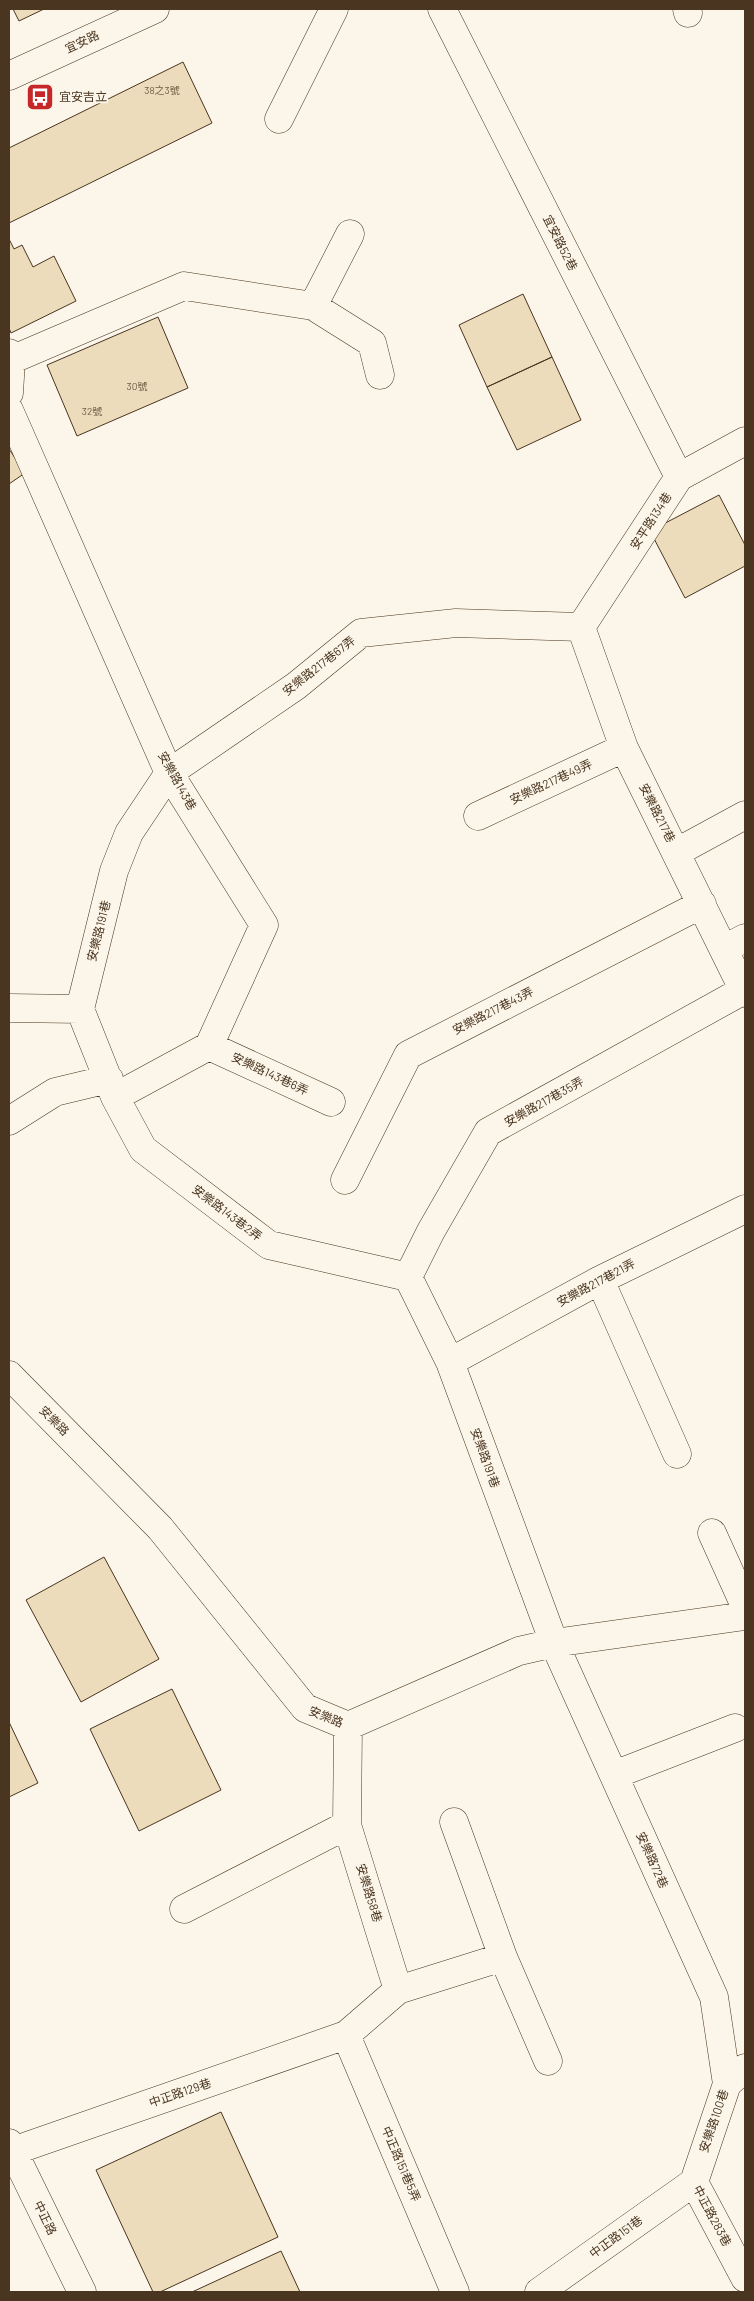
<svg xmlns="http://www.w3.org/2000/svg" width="754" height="2301" viewBox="0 0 754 2301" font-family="Barlow,'Noto Sans TC',sans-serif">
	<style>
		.building { fill: #ecdcbc; stroke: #4a3520 }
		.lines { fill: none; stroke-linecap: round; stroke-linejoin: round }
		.minor-casing { stroke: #4a3520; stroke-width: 29 }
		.minor { stroke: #fbf6e9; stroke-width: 28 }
		.labels { text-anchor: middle; stroke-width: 4; stroke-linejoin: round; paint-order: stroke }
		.number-label { font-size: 10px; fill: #725f47 }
		.street-label { font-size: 12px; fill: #4a3520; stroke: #fbf6e9 }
		.poi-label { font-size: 12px; fill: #4a3520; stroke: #fbf6e9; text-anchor: start }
	</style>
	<rect width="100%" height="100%" fill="#fbf6e9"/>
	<!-- building -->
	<path class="building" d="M13 9H44L19 21Z
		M183 62 212 123 9 223V148Z
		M9 239 14 249 22 245 33 267 54 256 76 301 11 333 9 328Z
		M523 294 552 357 487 387 459 325Z
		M158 317 188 388 77 436 47 365Z
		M552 357 581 420 517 450 487 387Z
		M9 449 25 473 9 484Z
		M719 495 745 545V566L685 598 650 531Z
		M104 1557 159 1659 81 1702 26 1600Z
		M172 1689 221 1790 139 1831 90 1729Z
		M9 1722 38 1783 9 1797Z
		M221 2112 278 2237 160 2292H153L96 2170Z
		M281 2251 300 2292H192Z"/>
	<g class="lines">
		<!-- minor casing -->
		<g class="minor-casing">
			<path id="minor" d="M442 9 679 477
				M687 9 688 13
				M9 76 155 9
				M279 119 334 9
				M313 306 350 234
				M9 353 11 360 9 393
				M11 360 184 286 313 306 372 343 380 375
				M9 410 169 773 264 925 209 1046 115 1097
				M581 627 624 748 745 993
				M581 627 679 477 745 441
				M478 816 624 748
				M677 852 745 815
				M724 949 745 938
				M9 1008 80 1009
				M209 1046 331 1102
				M9 1121 55 1092 109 1079
				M345 1180 408 1055 702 904
				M408 1277 269 1245 143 1149 115 1097 80 1009 114 871 129 833 169 773 296 686 361 633 456 623 581 627
				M408 1277 450 1362 554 1643 714 1997 727 2084
				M408 1277 431 1231 488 1132 744 990
				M600 1280 677 1454
				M450 1362 600 1280 745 1209
				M9 1375 160 1528 305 1708 348 1726 519 1651 554 1643 745 1616
				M712 1533 745 1606
				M614 1775 735 1728
				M184 1909 347 1825
				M503 1957 548 2061
				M398 1990 503 1957 454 1822
				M346 2035 455 2292
				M9 2143 82 2292
				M13 2151 346 2035 398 1990 347 1825 348 1726
				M694 2182 727 2084 745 2068
				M694 2182 745 2278
				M539 2292 694 2182"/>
		</g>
		<!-- minor -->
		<use href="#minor" class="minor"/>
	</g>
	<!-- icons -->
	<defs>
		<g id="bus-square" transform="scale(1.4375)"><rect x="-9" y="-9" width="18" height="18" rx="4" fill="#c62828" stroke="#fbf6e9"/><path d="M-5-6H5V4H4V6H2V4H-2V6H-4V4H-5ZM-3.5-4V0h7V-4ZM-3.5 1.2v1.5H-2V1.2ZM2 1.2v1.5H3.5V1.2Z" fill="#fff"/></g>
	</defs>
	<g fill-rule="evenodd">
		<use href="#bus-square" x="40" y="97"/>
	</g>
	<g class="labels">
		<!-- number labels -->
		<g class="number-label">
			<text x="162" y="94">38之3號</text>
			<text x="137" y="390">30號</text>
			<text x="92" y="415">32號</text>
		</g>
		<!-- street labels -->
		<g class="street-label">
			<text transform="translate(82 42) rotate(-25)" y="4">宜安路</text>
			<text transform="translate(560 243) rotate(63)" y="4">宜安路52巷</text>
			<text transform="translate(651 521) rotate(-57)" y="4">安平路134巷</text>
			<text transform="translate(319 666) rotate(-38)" y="4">安樂路217巷67弄</text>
			<text transform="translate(177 781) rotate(61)" y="4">安樂路143巷</text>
			<text transform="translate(551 782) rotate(-25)" y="4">安樂路217巷49弄</text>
			<text transform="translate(657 813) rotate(63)" y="4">安樂路217巷</text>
			<text transform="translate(99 931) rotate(-76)" y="4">安樂路191巷</text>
			<text transform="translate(493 1011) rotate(-27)" y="4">安樂路217巷43弄</text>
			<text transform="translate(270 1074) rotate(25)" y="4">安樂路143巷6弄</text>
			<text transform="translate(544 1102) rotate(-29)" y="4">安樂路217巷35弄</text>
			<text transform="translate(227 1213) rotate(37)" y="4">安樂路143巷2弄</text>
			<text transform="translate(596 1283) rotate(-28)" y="4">安樂路217巷21弄</text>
			<text transform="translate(54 1421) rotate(45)" y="4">安樂路</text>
			<text transform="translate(485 1458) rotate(70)" y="4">安樂路191巷</text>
			<text transform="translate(326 1717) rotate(22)" y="4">安樂路</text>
			<text transform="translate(652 1860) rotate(66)" y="4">安樂路72巷</text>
			<text transform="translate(369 1893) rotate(73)" y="4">安樂路58巷</text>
			<text transform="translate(180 2093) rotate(-19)" y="4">中正路129巷</text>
			<text transform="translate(714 2121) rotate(-71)" y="4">安樂路100巷</text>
			<text transform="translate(401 2164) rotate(67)" y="4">中正路151巷5弄</text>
			<text transform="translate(712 2216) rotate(62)" y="4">中正路283巷</text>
			<text transform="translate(45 2218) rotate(64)" y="4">中正路</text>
			<text transform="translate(616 2237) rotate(-36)" y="4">中正路151巷</text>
		</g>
		<!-- poi labels -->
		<g class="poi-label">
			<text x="59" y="101">宜安吉立</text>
		</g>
	</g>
	<!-- border -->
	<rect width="754" height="2301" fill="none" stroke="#4a3520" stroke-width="20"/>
</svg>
